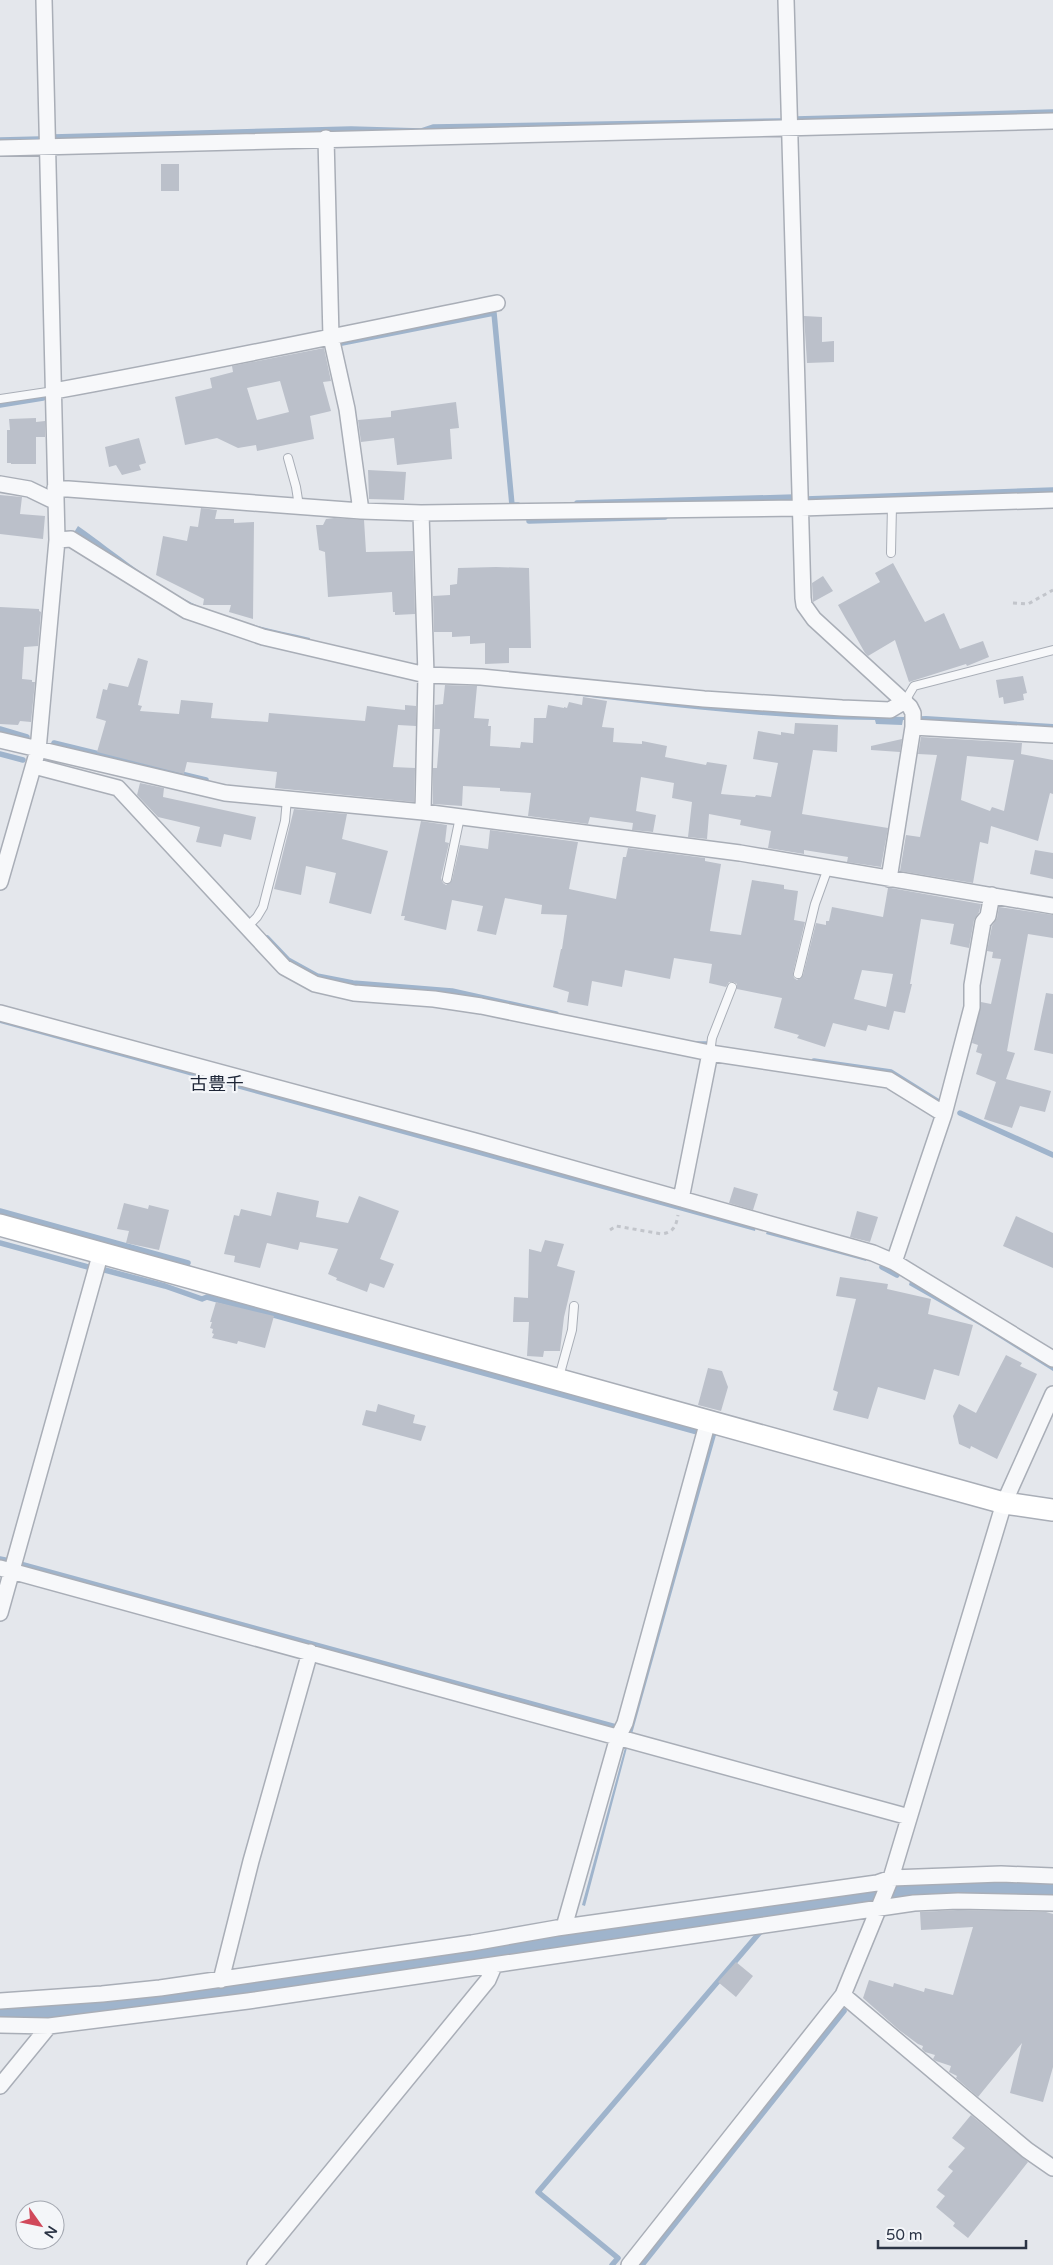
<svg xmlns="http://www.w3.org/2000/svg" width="1053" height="2265" viewBox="0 0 1053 2265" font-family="'Varela Round','Noto Sans JP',sans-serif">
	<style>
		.water { fill: #9fb4cc }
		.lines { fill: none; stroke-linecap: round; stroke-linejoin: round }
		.stream { stroke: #9fb4cc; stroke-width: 5.5 }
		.building { fill: #bbc0ca; fill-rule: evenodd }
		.lane-casing { stroke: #a9aeb7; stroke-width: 10 }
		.street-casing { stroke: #a9aeb7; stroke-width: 18 }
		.secondary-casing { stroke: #a9aeb7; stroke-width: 24 }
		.path { stroke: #c2c5cb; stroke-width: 3; stroke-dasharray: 4 4; stroke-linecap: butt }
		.lane { stroke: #f7f8fa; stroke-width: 8 }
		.street { stroke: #f7f8fa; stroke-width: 15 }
		.secondary { stroke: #fff; stroke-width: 21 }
		.labels { text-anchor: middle; stroke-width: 4.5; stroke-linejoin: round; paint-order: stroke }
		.quarter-label { font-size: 18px; fill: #1d2536; stroke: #f4f6f9 }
	</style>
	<rect width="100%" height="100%" fill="#e4e7ec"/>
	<!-- water -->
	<path class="water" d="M78 526C116 553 154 585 196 605 231 622 272 629 310 638L309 643 219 620 147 582 87 539H80L73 534Z
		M499 686 776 712 903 717 926 716 1053 724V728L903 720 902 725 876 724 875 720C749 719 624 701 499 686Z
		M0 1019 756 1226 755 1231 0 1023Z
		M768 1229 867 1257 866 1261 766 1234Z
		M910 1281 985 1323 1053 1366V1371L981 1326 909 1285Z
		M713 1435H716L632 1734 628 1733Z
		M626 1744H628L585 1906 582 1905Z
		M1053 1878V1897L943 1896 364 1980 51 2019 0 2021V2005L898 1884Z"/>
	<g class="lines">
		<!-- stream -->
		<path class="stream" d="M796 119 1053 112
			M53 137 351 129 421 131 433 127 782 121
			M0 140 40 139
			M337 344 494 313 512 505H518
			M0 405 43 398
			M806 499 1053 490
			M577 503 794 497
			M529 521 665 517
			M0 729 27 737
			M54 743 206 780
			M0 754 23 760
			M267 938 288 960 317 976 353 983 452 991 556 1014
			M697 1044H707
			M814 1061 891 1072 942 1104
			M960 1113 1053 1155
			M0 1211 188 1263
			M0 1243 88 1267
			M882 1267 897 1275
			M101 1269 165 1286 202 1299 207 1297 244 1307 701 1433
			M0 1559 5 1560
			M20 1564 616 1727
			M612 2265 618 2258 538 2192 761 1931
			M642 2265 844 2011"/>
	</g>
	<!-- building -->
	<path class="building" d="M161 164H179V191H161Z
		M804 316 822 317V342L834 341V362L807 363Z
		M324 348 331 381 323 382 331 411 310 416 314 439 257 451 256 445 238 448 217 438 185 445 175 397 212 388 210 378 233 372 232 366ZM280 381 289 412 257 420 247 388Z
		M456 402 459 428 450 429 452 459 397 465 394 438 361 442 358 420 391 417V411Z
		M36 418V422L45 421V437H36V464H11V463H7V430H10L9 419Z
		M139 438 146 463 139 465 141 470 122 475 116 465 109 467 105 447Z
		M368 470 406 472 404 500 369 499Z
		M0 495 22 497 20 514 45 516 43 539 0 534Z
		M201 508 217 510 215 519H234V523L254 522 253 619 229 612 231 605H203L204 599 156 575 163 536 187 541 190 526 198 527Z
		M334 518 364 520 366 552 413 551 415 614 395 615V612H393L392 592 328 597 325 552 319 550 316 525H323L326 519Z
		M893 563 925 622 944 613 960 649 983 641 989 657 967 666 966 664 909 682 895 640 868 656 865 653 838 605 880 582 875 573Z
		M496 567 529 568 531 648H509V663L485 664V643L470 644V636L452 637V632H434L433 596 450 595V585L457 584 458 568Z
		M823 576 833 591 813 602 812 583Z
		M0 607 39 609V611L41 612 38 646 24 647 22 679 32 680V682H35L31 722 20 721 18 725 0 724Z
		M138 658 148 661 138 705 142 706 140 711 179 714 181 700 213 703 211 718 268 722 269 713 365 721 367 706 405 710V705L416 706V726L398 725 393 767 415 768 414 802 275 788 277 772 187 762 184 774 97 752 106 721 96 718 103 689 107 690 109 683 128 687Z
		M1023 676 1027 693 1023 694 1024 700 1004 704 1003 697 999 698 996 680Z
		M445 685 477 686 474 718 489 719 488 726H491L490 746 520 748 521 742 533 743 534 718H546L548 705 564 708V707L567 708 569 702 582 705 583 697 607 701 602 727 614 728 613 742 642 744V741L667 746 665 757 706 765 707 762 727 765 721 794 755 797 756 795 771 797 778 763 753 759 758 731 781 735V732L794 734 795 723 838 725 837 752 813 750 802 814 888 828 881 867 847 862 848 857 804 850V854L768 848 771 831 740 825 741 820 709 814 707 839 688 837 692 802 672 798 674 783 641 777 636 811 656 815 653 832 632 830 633 823 590 817 588 824 528 816 531 793 500 791V788L463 786 462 806 433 804V768H437L440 729H434L435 705 443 704Z
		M921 737 1022 743 1021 754 1053 760V794L1050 793 1038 841 991 826 988 844 980 842 973 883 900 871 906 835 920 837 937 755 918 754ZM967 756 1014 760 1004 811 992 807 990 811 961 800Z
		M902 739 900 752 871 750V746Z
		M140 783 164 788 163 797 256 817 251 840 224 834 221 847 196 842 200 827 158 817 137 795Z
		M294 809 347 814 342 839 388 851 371 914 329 903 336 873 306 866 301 895 274 889Z
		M421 821 447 825 445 842 449 843 441 878 443 883 446 885 452 880 460 845 488 849 490 830 578 842 569 889 616 899 623 857H626L628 848 705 858V861L721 864 710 931 741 935 752 880 784 885V889L798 891 794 920 805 922 793 973 794 978 797 980 803 975 816 923 826 925V921H829L832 907 883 917 888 888H891L981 904 979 912 974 920 969 948 950 944 954 924 921 919 910 984H912L905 1013 894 1011 889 1030 868 1025 866 1031 833 1023 825 1047 797 1038 799 1035 774 1028 782 998 737 989V984L734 982H729L726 987 709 983 712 964 674 958 670 979 625 970 622 987 592 981 588 1006 567 1002 569 992 553 987 561 949H562L567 915 541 914 542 905 505 898 496 935 477 931 483 906 452 900 446 930 404 920 405 916H401ZM862 970 893 974 886 1007 854 999Z
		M1035 850 1053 853V879L1030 874Z
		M999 907 1053 915V938L1028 934 1007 1051 1015 1053 1006 1079 1051 1091 1045 1112 1020 1106 1012 1128 984 1119 996 1082 976 1074 982 1054 976 1052 978 1045 972 1043 981 1002 991 1004 1001 959 992 958 993 952 987 951 992 926 997 918Z
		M1046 993 1053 994V1054L1034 1050Z
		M734 1187 758 1194 753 1210 729 1203Z
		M277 1192 319 1201 316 1217 348 1223 359 1196 399 1211 380 1259 394 1264 384 1288 370 1283 367 1292 336 1280 337 1278 328 1274 338 1249 300 1242 298 1250 267 1243 260 1268 234 1262 235 1256 224 1254 234 1215 239 1216 241 1209 271 1216Z
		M124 1203 148 1209 149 1205 169 1210 159 1250 126 1243 129 1231 117 1229Z
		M857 1211 878 1217 870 1242 850 1237Z
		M1016 1216 1053 1233V1268L1003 1246Z
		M545 1240 564 1244 557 1266 575 1271 564 1317 560 1351H544L543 1357 527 1356 529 1322H513L514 1297 528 1298 529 1249 541 1252Z
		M840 1277 888 1284 887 1289 931 1299 928 1314 973 1325 959 1376 934 1369 925 1400 878 1387 868 1419 833 1410 838 1392 833 1390 856 1299 836 1296Z
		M216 1302 274 1316 265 1348 238 1341 237 1344 212 1338 214 1334 212 1333 213 1329 210 1328 212 1322H210Z
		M1006 1355 1022 1363 1020 1366 1037 1374 997 1459 971 1446 970 1449 959 1444 953 1416 959 1404 976 1413Z
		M708 1368 722 1371 728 1387 721 1411 698 1405Z
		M378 1404 415 1415 413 1423 426 1426 421 1441 362 1425 366 1410 376 1412Z
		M958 1910 1046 1912 1053 1914V2067L1043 2102 1010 2093 1022 2043 978 2097 956 2078 957 2076 949 2072 951 2066 936 2061 933 2059 935 2055 925 2052 922 2049 923 2046 918 2044 899 2030 863 1998 869 1980 893 1987 894 1983 924 1992 925 1988 953 1995 973 1927 921 1930 920 1912Z
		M736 1962 753 1976 736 1997 718 1982Z
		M971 2115 1028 2162 968 2238 953 2226 955 2223 936 2207 945 2196 937 2190 953 2171 948 2167 965 2148 952 2138Z"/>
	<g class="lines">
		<!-- lane casing -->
		<g class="lane-casing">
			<path id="lane" d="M0 399 54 391
				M288 458 296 487 299 506
				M891 553 892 505
				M905 701 914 686 1053 650
				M447 879 460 817
				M247 927 257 917 263 907 285 821 287 799
				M798 974 815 904 828 868
				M710 1053 712 1038 732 987
				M559 1377 572 1330 574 1306"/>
		</g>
		<!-- street casing -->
		<g class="street-casing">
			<path id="street" d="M786 0 803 598 804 605 814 619 910 707 913 713V727L889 879
				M326 138 331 337 347 409 361 511
				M0 148 1053 121
				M54 391C202 364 350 333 497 303
				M0 484 29 489 56 502
				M55 488 361 511 421 513 801 508 1053 500
				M421 513 426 675 423 812
				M57 540 71 539 187 611 263 637 426 675 481 677 704 699 842 708 890 710 905 701
				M913 727 1053 735
				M0 740 225 793 423 812 740 853 1053 906
				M34 766 118 788 284 967 315 984 354 993 434 999 481 1006 710 1053
				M0 882 38 750 57 540 44 0
				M0 1013 475 1141 873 1253 894 1262 1053 1359
				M681 1199 710 1053 889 1080 944 1114
				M894 1262 944 1114 972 1007V985L983 922 988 916 992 895
				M0 1568 909 1817
				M0 1613 101 1252
				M564 1927 618 1737 625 1723 708 1421
				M221 1980 251 1861 310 1652
				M843 1995 1027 2150 1053 2168
				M0 2001 102 1994 160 1988 472 1943 557 1928 877 1883 891 1878 1001 1874 1053 1876
				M0 2025 49 2026 248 2001 914 1903 958 1901 1053 1903
				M0 2086 49 2026
				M255 2265 488 1980 494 1966
				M629 2265 843 1995 891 1878 1004 1503 1053 1394"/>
		</g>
		<!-- secondary casing -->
		<g class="secondary-casing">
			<path id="secondary" d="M0 1225 1004 1503 1053 1510"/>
		</g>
		<!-- path -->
		<path class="path" d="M1013 603 1028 604 1053 590
			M610 1230 616 1226 662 1234C674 1232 676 1226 678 1215"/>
		<!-- lane -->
		<use href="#lane" class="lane"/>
		<!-- street -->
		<use href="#street" class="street"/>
		<!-- secondary -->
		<use href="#secondary" class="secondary"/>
	</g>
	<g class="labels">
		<!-- quarter labels -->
		<g class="quarter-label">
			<text x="217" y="1090">古豊千</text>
		</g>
	</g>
	<!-- north arrow -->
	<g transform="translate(40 2225) rotate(123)"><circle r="24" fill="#f4f6f9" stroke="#a4a8b1"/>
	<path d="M0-4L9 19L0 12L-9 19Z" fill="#d1495b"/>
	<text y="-8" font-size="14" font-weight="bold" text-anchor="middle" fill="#2b3445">N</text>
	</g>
	<!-- scale -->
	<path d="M878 2240v8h148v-8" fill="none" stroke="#2b3445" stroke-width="2.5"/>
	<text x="886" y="2240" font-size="15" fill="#2b3445" stroke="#f4f6f9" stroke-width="4" paint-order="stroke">50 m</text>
</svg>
